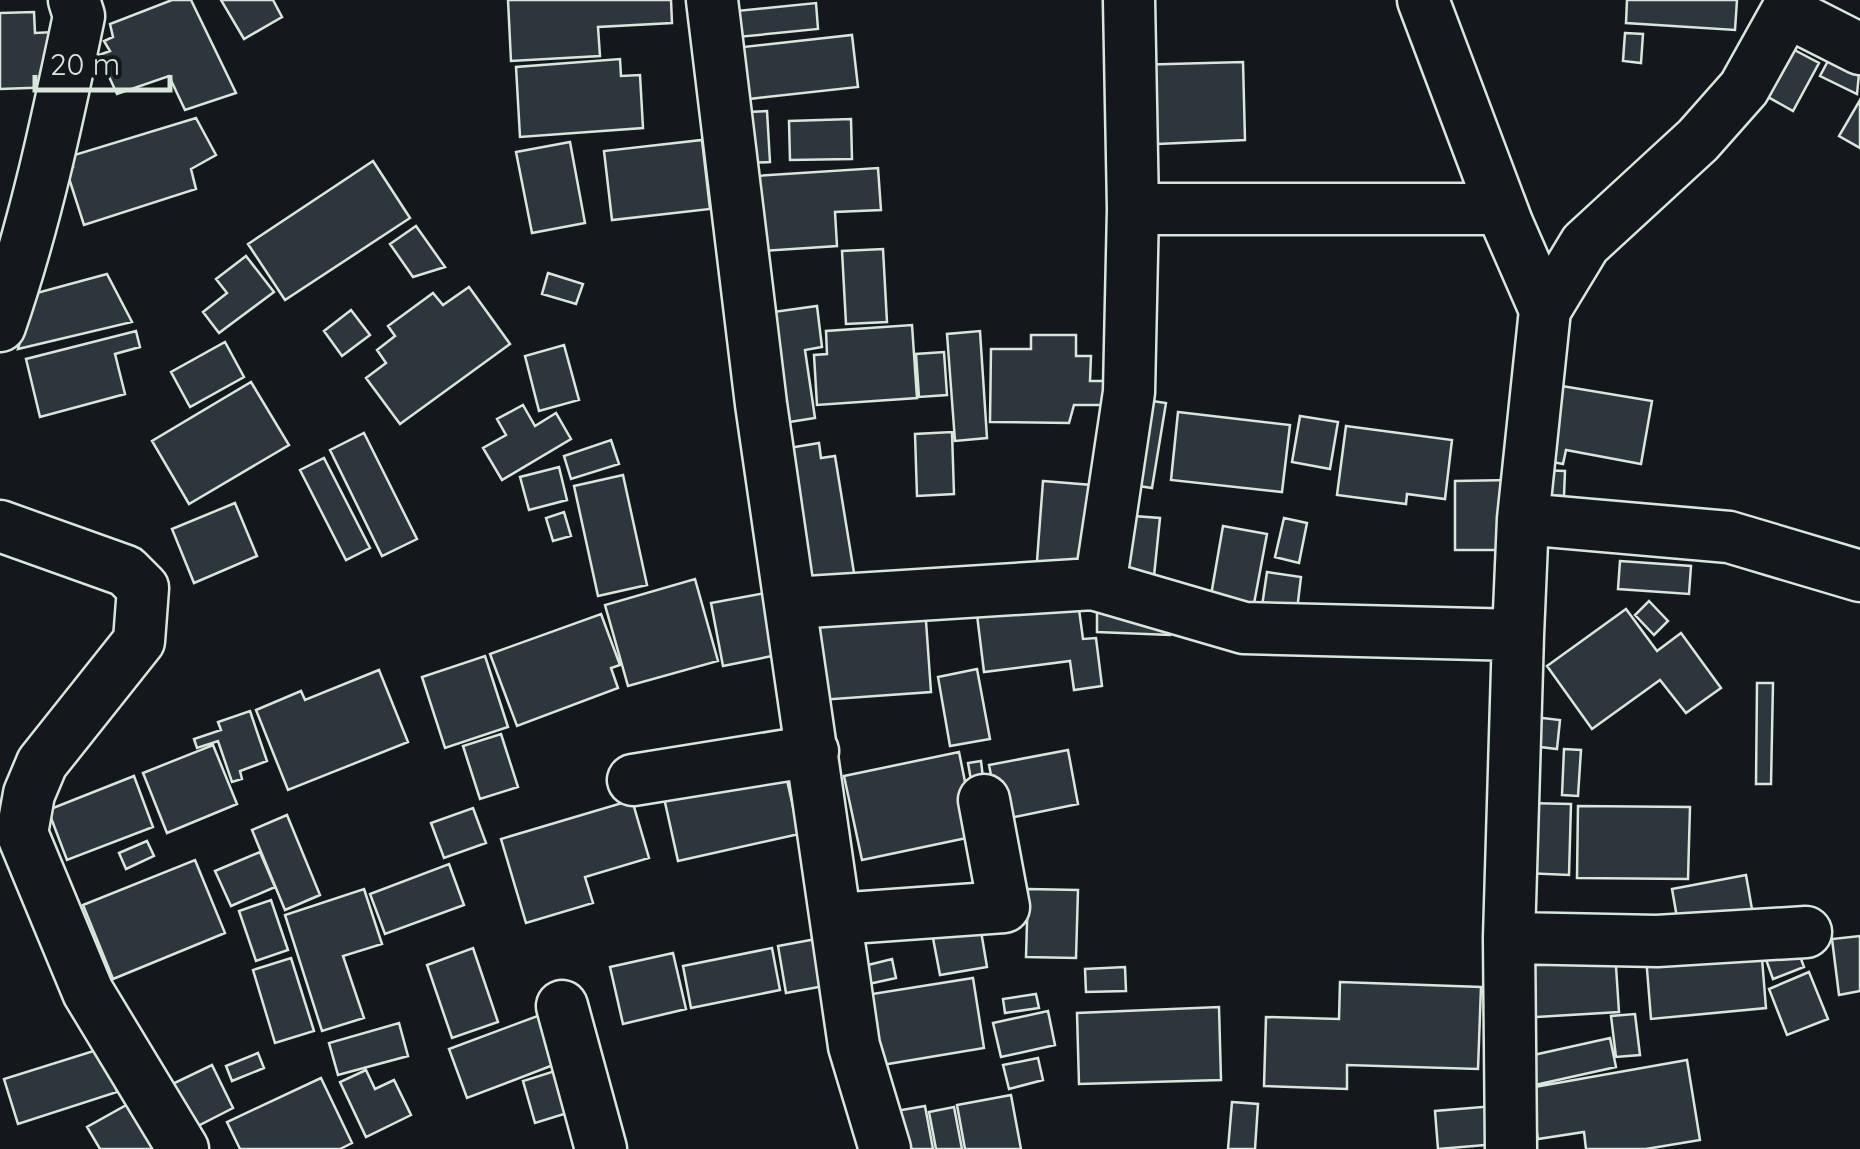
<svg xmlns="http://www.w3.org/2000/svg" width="1860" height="1149" viewBox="0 0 1860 1149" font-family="Quicksand,sans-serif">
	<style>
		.building { fill: #2c363c; stroke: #d8e6dc; stroke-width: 2.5 }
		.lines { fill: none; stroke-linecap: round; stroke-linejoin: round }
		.minor-casing { stroke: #d8e6dc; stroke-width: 55 }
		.minor { stroke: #14181c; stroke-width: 50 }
	</style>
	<rect width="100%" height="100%" fill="#14181c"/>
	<!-- building -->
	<path class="building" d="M172 0H191L236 93 185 110 169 76 117 94 99 55 110 51 104 41 113 37 110 24Z
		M221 0H273L282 17 244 39Z
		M508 0H671L672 23 598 27 600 56 511 61Z
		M1627 0H1737L1735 30 1626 23Z
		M816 3 818 29 738 37 736 11Z
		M34 12 35 33 54 32 56 87 0 89V13Z
		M1625 33 1643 34 1641 63 1623 61Z
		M852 35 858 87 749 99 743 47Z
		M1785 45 1819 63 1793 111 1759 92Z
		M620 59 621 76 640 75 643 128 520 137 516 67Z
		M1829 59 1860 63 1857 94 1820 76Z
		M1243 62 1245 140 1136 145 1133 65Z
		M1860 100V148L1839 136Z
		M767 111 770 162 750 163 748 112Z
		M196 118 216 155 191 169 196 189 84 225 66 169 73 167 71 156Z
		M851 119 852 159 790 160 789 121Z
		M702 140 710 209 612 220 604 151Z
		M570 142 585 223 532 233 516 152Z
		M373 161 410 218 285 300 248 244Z
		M878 168 881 210 835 212 837 246 761 251 756 176Z
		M416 226 445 267 413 277 390 244Z
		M883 249 887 322 846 324 842 251Z
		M246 256 274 292 219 333 203 312 227 293 216 279Z
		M548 273 583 284 576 304 542 294Z
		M107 274 132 322 18 349 33 294Z
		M469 287 510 344 400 424 366 378 386 363 377 350 395 336 388 326 433 293 443 305Z
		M817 306 822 347 805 350 815 418 783 423 766 313Z
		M351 310 370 335 342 356 324 331Z
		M912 325 917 398 817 405 814 355 827 354 826 331Z
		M136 331 140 347 115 354 125 394 40 417 26 359Z
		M980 331 987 438 955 441 947 334Z
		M1031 335H1076V356H1091L1090 381H1118V405H1074L1069 423 990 422 991 349H1031Z
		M225 342 244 377 190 407 171 372Z
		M564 345 579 400 539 411 525 356Z
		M944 352 947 395 919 397 916 354Z
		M251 382 289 445 189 504 152 441Z
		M1550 384 1652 401 1641 464 1566 450 1563 464 1537 459Z
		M1132 398 1166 403 1152 488 1119 483Z
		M523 405 535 426 556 413 571 439 502 480 483 448 506 435 497 419Z
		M1178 412 1290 425 1282 492 1171 480Z
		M1300 416 1338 422 1330 469 1292 462Z
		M1346 426 1452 440 1445 499 1407 494 1406 504 1337 495Z
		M952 432 954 494 917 496 915 434Z
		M364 433 417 539 382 556 330 450Z
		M611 440 619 464 571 479 564 456Z
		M819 443 821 458 835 456 855 579 799 588 777 450Z
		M324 458 370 548 346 560 300 470Z
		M559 467 567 500 529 510 520 477Z
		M1539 470 1565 471 1564 496 1537 495Z
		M623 475 647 585 598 596 574 486Z
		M1510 480V550H1455V481Z
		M1043 481 1104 486 1098 564 1037 561Z
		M235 503 257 556 194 583 172 529Z
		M564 512 571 536 553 541 546 518Z
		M1120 515 1160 518 1153 586 1112 581Z
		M1284 518 1307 523 1299 563 1275 557Z
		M1223 526 1267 534 1253 609 1210 601Z
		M1620 561 1691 566 1689 594 1618 589Z
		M1267 572 1301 577 1297 610 1262 606Z
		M695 579 718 661 628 686 605 605Z
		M781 590 792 652 723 666 711 603Z
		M1649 601 1668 621 1654 635 1635 615Z
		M1078 602 1083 639 1096 638 1102 686 1074 690 1070 661 984 672 977 615Z
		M1097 602 1172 618 1170 635 1097 632Z
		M925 607 931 692 820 700 814 615Z
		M1626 609 1657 651 1681 633 1721 688 1686 713 1660 680 1592 729 1547 666Z
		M601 614 620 665 611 668 618 688 517 726 490 654Z
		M485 656 508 727 445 748 422 677Z
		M977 669 990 739 950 746 938 677Z
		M379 670 408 742 288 790 256 710 301 691 305 700Z
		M1757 683H1773L1771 784H1756Z
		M250 711 267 761 240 771 242 779 232 782 218 741 197 748 194 739 221 730 218 722Z
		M1534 717 1560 720 1557 749 1531 746Z
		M501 734 518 787 480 799 463 746Z
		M213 745 237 804 167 833 143 773Z
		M1564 749 1581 750 1578 796 1562 795Z
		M1068 750 1078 804 1000 820 989 765Z
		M959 752 976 836 862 860 844 776Z
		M981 761 983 778 971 780 968 763Z
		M785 771 799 834 678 861 664 798Z
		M134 776 153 827 67 860 48 810Z
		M632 800 649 858 585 877 593 903 526 923 501 839Z
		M1526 803 1571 804 1569 875 1524 873Z
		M1578 806 1690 807 1688 879 1577 878Z
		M473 808 486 843 444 858 431 823Z
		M287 815 320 895 285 910 252 830Z
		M147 841 154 856 126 869 119 853Z
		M260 852 275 887 231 906 215 871Z
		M195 860 225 933 113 979 83 905Z
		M449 864 464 905 385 934 370 894Z
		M1746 875 1753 915 1679 929 1672 889Z
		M364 889 382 944 343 956 364 1018 322 1031 285 915Z
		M1028 889 1078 890 1076 958 1026 957Z
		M271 900 288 950 256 961 239 911Z
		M980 925 987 967 940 975 932 933Z
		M1860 936V991L1839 995 1832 939Z
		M816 939 824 986 786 993 778 946Z
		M1795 942 1804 967 1773 979 1764 954Z
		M1761 946 1766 1008 1651 1019 1646 957Z
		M473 948 498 1022 452 1038 427 965Z
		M772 948 780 990 691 1008 683 966Z
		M1615 951 1619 1012 1520 1018 1517 957Z
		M673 953 686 1009 623 1024 610 967Z
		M291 958 314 1031 275 1043 253 970Z
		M892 959 896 978 864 985 860 967Z
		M1125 967 1126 991 1086 992 1085 969Z
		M1809 972 1828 1019 1787 1035 1769 989Z
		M973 978 984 1048 876 1066 866 995Z
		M1340 982 1481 987 1478 1069 1347 1065V1089L1264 1086 1266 1017 1339 1019Z
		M1036 994 1039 1008 1005 1013 1003 999Z
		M1219 1007 1221 1080 1079 1084 1077 1013Z
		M551 1011 569 1059 467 1098 449 1049Z
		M1048 1011 1055 1045 1001 1057 993 1023Z
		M1635 1014 1640 1055 1616 1057 1611 1016Z
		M399 1023 408 1056 338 1075 329 1043Z
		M1610 1038 1616 1067 1535 1085 1529 1056Z
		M103 1048 117 1092 18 1124 4 1079Z
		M258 1053 264 1068 232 1081 226 1066Z
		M1038 1058 1043 1080 1009 1089 1003 1065Z
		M1687 1060 1700 1140 1646 1149H1586L1584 1132 1538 1139 1529 1088Z
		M212 1065 233 1108 188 1131 166 1087Z
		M574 1065 587 1107 535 1123 523 1081Z
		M366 1070 375 1089 394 1080 411 1115 366 1137 340 1082Z
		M321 1078 352 1143 340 1149H240L227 1122Z
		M1011 1095 1021 1149H965L957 1105Z
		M1232 1102 1258 1104 1255 1149H1228Z
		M130 1103 155 1149H100L87 1127Z
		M925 1106 933 1149H896L890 1112Z
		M1494 1106 1497 1144 1438 1149 1435 1111Z
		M954 1107 962 1149H936L929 1112Z"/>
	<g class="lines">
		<!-- minor casing -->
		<g class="minor-casing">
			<path id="minor" d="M712 0 761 404 854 1046 885 1149
				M1129 0 1133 209
				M1423 0 1507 223 1545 310
				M1789 13 1860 49
				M0 326C35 225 57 121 79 16L74 0
				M1523 519 1729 537 1860 576
				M0 526 126 571 143 588 139 641 42 763 29 794 22 833 88 992 183 1149
				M1100 586 1129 392 1133 209H1501
				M792 603 1093 584 1244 628 1518 635
				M633 780 813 751
				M836 919 1004 907 984 800
				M1509 938 1657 941 1806 932
				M562 1006 601 1149
				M1511 1149 1509 938 1518 635 1523 519 1545 310 1585 244 1698 140 1744 88 1793 0"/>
		</g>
		<!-- minor -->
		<use href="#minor" class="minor"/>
	</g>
	<!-- scale -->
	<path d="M35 75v15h135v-15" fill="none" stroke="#d8e6dc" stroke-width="5"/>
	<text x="50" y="75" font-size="30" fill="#d8e6dc" stroke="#14181c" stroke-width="8" paint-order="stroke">20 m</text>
</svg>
